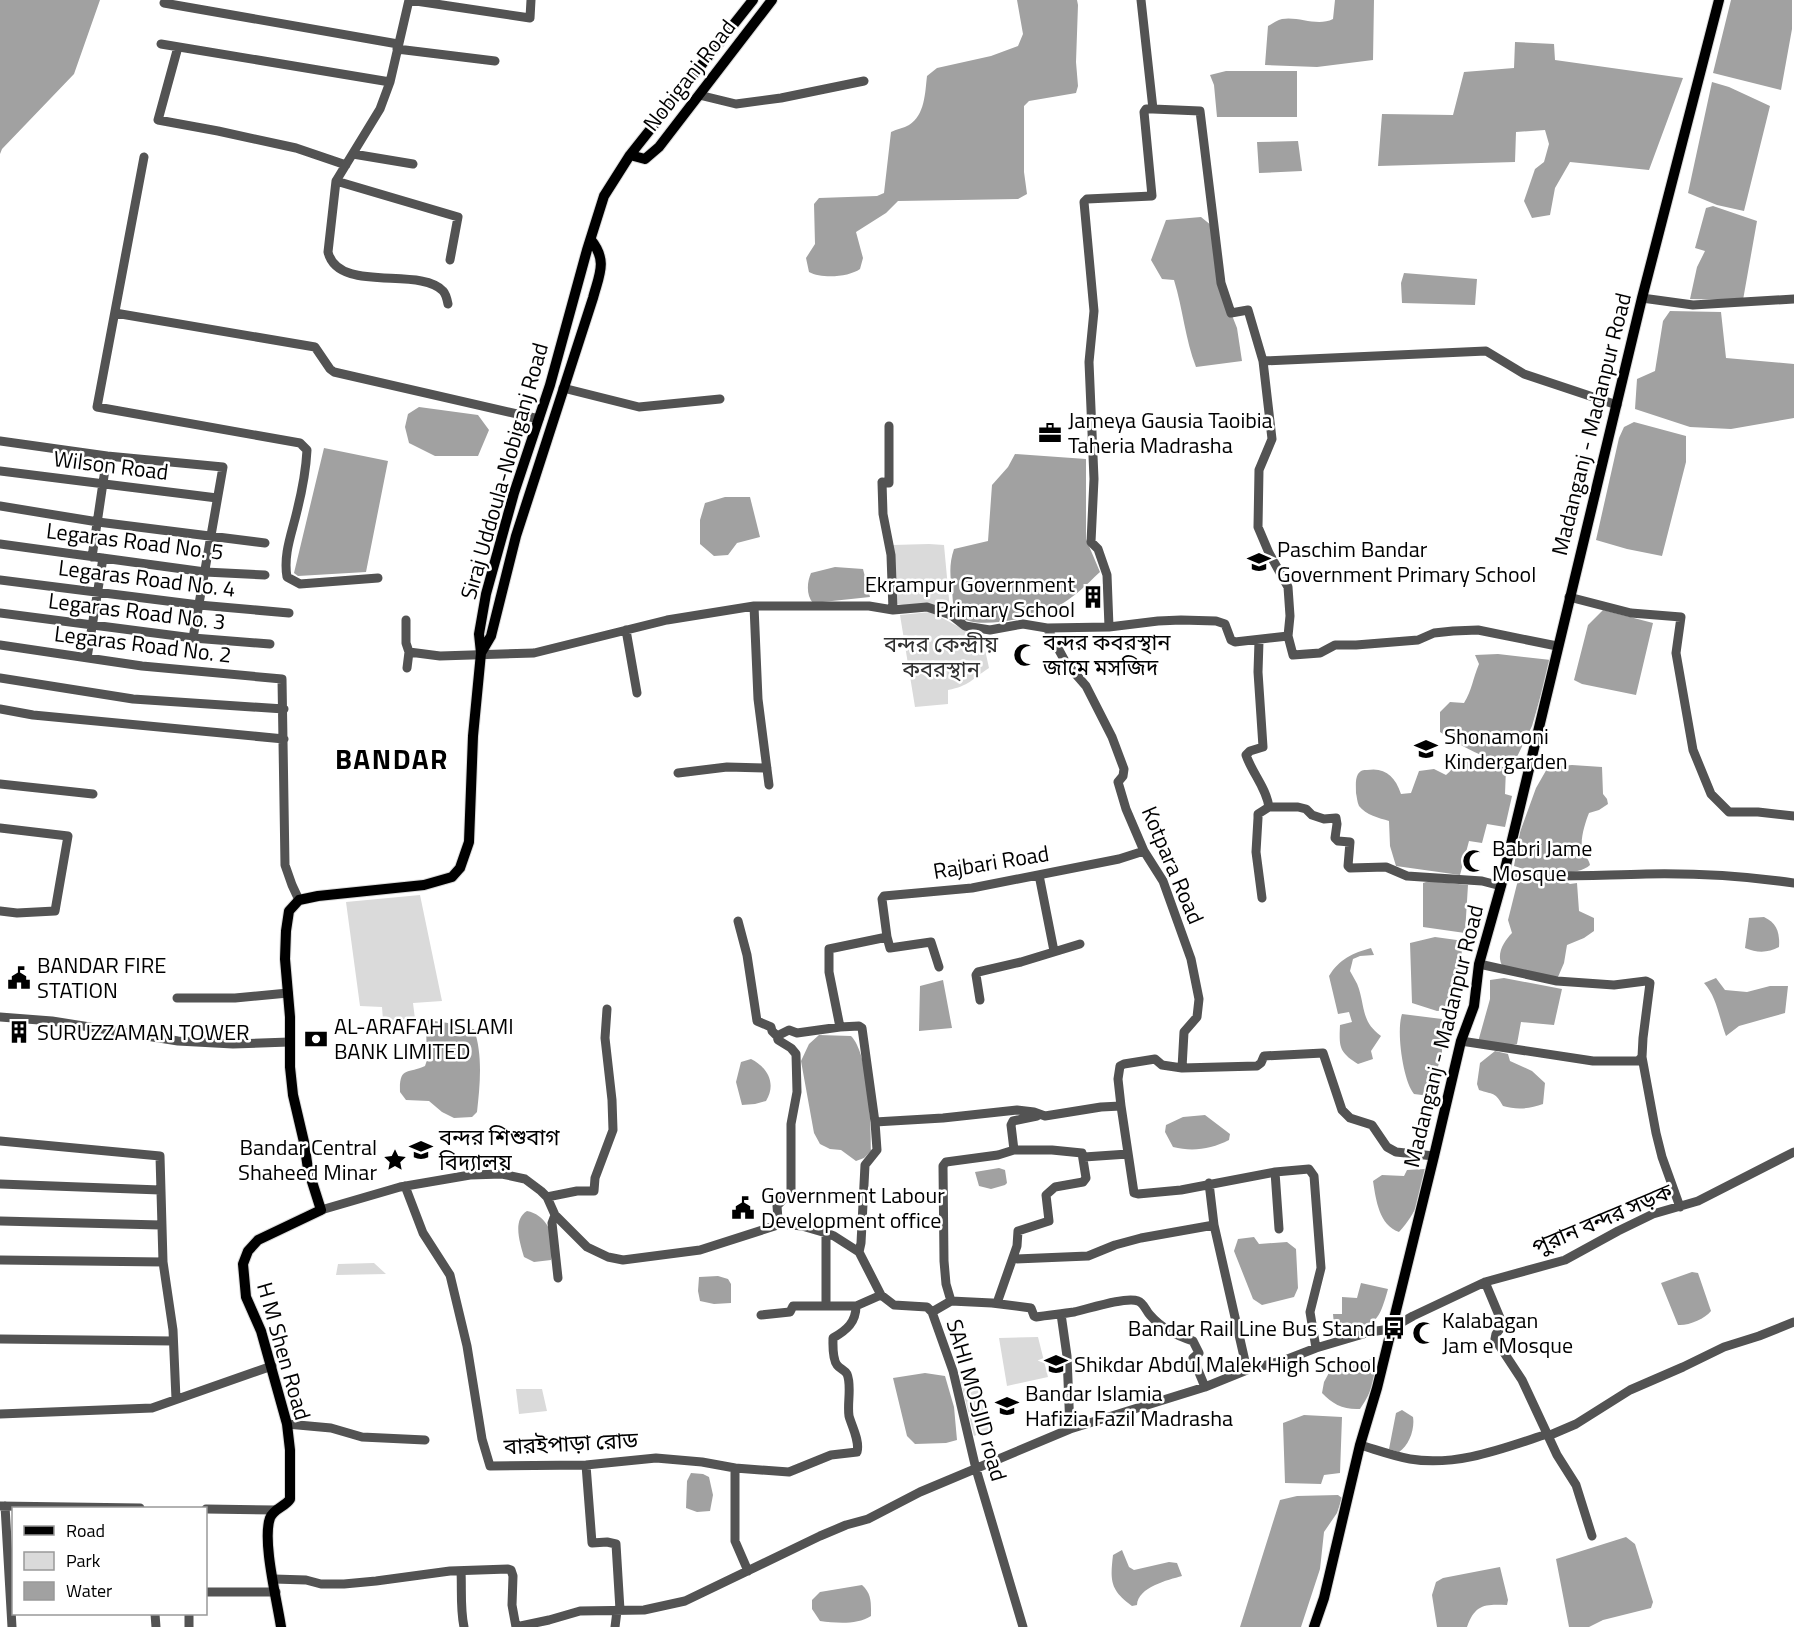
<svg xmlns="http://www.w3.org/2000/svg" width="1794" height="1627" viewBox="0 0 1794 1627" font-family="'Titillium Web','Noto Sans Bengali',sans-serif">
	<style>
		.green { fill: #dadada }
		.water { fill: #a1a1a1 }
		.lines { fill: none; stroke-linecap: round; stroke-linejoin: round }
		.major-casing { stroke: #dbdbdb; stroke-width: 12 }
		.minor { stroke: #535353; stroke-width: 9 }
		.major { stroke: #000; stroke-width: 10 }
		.labels { text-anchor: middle; stroke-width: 5; stroke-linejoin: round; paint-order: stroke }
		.street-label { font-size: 22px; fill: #000; stroke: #fff }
		.poi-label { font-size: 22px; fill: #000; stroke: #fff; text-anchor: start }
		.park-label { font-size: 22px; fill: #313131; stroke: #fff }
		.district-label { font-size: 28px; font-weight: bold; letter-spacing: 1.5px; fill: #000; stroke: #fff }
	</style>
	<rect width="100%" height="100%" fill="#fff"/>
	<!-- green -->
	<path class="green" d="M929 544 944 545 950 610 894 604 892 545Z
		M930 612C948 620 963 631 982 636L989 668C972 679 969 686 948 690V704L915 707 900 615Z
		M420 895 442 1001 413 1003 415 1019 383 1020 382 1007 360 1006 346 902Z
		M374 1263 386 1274 336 1275 338 1264Z
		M1038 1337 1048 1377 1007 1386 999 1338Z
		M976 1378 992 1429 974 1436 961 1382Z
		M516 1389H542L547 1411 519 1414Z"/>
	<!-- water -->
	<path class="water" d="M0 0H100L74 74 2 149 0 154Z
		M1017 0H1077L1078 5 1076 62 1078 86 1076 93 1029 101 1024 106V172L1027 194 1018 199 898 201 886 213 856 232 863 258 860 269C849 277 822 279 809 272L806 258 815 244 814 204 819 198 877 196 884 193 891 132C897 129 904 128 909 125 925 115 925 93 927 76L937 68 991 56 1018 46 1023 34Z
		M1335 0H1374L1373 60 1317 67 1265 65 1268 26C1272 24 1277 20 1282 19 1299 16 1317 27 1333 19Z
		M1731 0H1792V29L1781 90 1713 73Z
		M1515 42 1554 44 1555 60 1683 78 1649 170 1570 162 1555 188 1550 215 1532 218 1524 201 1535 169 1544 162 1549 144 1545 130 1516 132 1515 162 1378 166 1382 114 1453 115 1464 72 1514 68Z
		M1226 71H1297V117H1217L1214 85 1210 75Z
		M1712 82 1729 87 1770 106 1744 211 1717 205 1688 193Z
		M1298 141 1302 171 1259 173 1257 142Z
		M1713 206 1757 221 1743 300 1690 299 1697 267 1705 251 1695 248 1706 208Z
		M1201 217 1217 230 1222 290 1237 328 1242 361 1196 367C1185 339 1183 309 1174 280L1162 279 1151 260 1166 220Z
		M1404 273 1477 279 1475 305 1402 303 1401 283Z
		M1670 311 1721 312 1726 358 1794 364V418L1731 429 1690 427 1635 409 1637 379 1655 371 1663 321Z
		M419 407 478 415 489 430 478 456H435L409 443 405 427 408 414Z
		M1634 422 1686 436V462L1662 556 1627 549 1596 540 1619 438 1624 427Z
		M324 448 388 461 366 572 298 576 294 573Z
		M1015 454 1086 459V539L1100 572C1087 584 1073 599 1056 607 1036 616 977 632 959 616 952 610 953 599 952 590 950 575 949 564 954 549L988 541 992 485 1008 467Z
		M725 497H750L760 537 737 543 728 555 714 556 700 544V520L705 503Z
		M835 567 863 569 870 597 813 603C806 595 807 582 811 573Z
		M1603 610 1653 623 1636 695 1582 684 1574 680 1588 625Z
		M1498 654 1551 660 1532 726 1515 761C1487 762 1463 747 1440 732V712L1450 702 1464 703C1472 690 1473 678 1479 664L1475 655Z
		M1466 756 1506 768 1505 794 1512 796 1505 827 1487 824 1482 843 1469 841 1460 875 1396 866 1390 846 1389 821C1379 818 1366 815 1359 806 1357 802 1357 797 1356 793 1356 787 1355 779 1358 774 1361 770 1363 770 1367 770 1385 767 1395 776 1401 794L1411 793 1419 771 1434 769 1446 775C1453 769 1458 761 1466 756Z
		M1572 765 1602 767 1603 794 1607 799 1608 804 1599 810 1589 813C1585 823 1579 842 1583 852 1585 857 1589 859 1590 865 1577 878 1531 872 1514 866L1520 832 1536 788 1548 767Z
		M1539 879H1567L1566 882 1570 884 1577 883 1579 911 1594 918V931L1584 938 1567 945 1564 963 1558 977 1503 967C1495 955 1504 941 1512 933L1508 920 1518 880Z
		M1429 881 1468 885 1465 933 1423 927V883Z
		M1764 917C1777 923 1780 933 1779 947 1768 953 1757 953 1745 948L1749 918Z
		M1435 937 1464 941 1455 986 1446 1010 1437 1011 1412 1003 1410 943Z
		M1371 948 1374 955 1360 956 1353 959 1350 971C1353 977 1357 982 1359 989 1365 1009 1362 1022 1381 1036L1371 1051 1373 1059 1358 1064C1339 1052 1339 1047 1340 1025L1352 1022 1349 1012 1338 1014 1329 976C1339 959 1353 953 1371 948Z
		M1504 978 1562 989 1554 1025 1521 1022 1517 1044 1501 1047 1478 1042 1490 999V980Z
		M1716 978 1725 990 1747 992 1770 986H1788L1785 1013 1739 1026 1726 1036C1719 1018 1717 997 1704 983Z
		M943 980 952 1028 919 1031 920 986Z
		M1402 1014 1442 1019V1052L1431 1092 1422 1095 1414 1094C1403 1081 1396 1031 1402 1014Z
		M428 1020 448 1023 457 1029H474C483 1055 480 1085 477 1112L472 1117 454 1118 442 1112 429 1101 406 1100 400 1092C399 1066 408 1074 425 1066L427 1060 426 1026Z
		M819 1035 851 1036C869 1054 871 1124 871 1151L864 1158 856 1161 841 1150 830 1149 820 1144 814 1133 801 1061 809 1044Z
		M1495 1051 1508 1054 1510 1061 1532 1071 1545 1083 1543 1104C1530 1109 1516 1110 1503 1106 1495 1091 1493 1095 1479 1090L1477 1084 1480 1063Z
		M751 1059C767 1067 777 1083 766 1101L755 1104 742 1105 736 1082 741 1062Z
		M1205 1115 1230 1134 1229 1140C1211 1149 1193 1152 1173 1147L1165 1132 1166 1125 1183 1117Z
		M999 1168 1005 1170 1007 1183 1005 1185 991 1189 979 1186 975 1172Z
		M1425 1169C1421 1197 1418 1211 1399 1232 1379 1225 1376 1200 1373 1181L1382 1175 1404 1176 1407 1170Z
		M527 1211C550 1216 556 1240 551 1260L534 1262 524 1257C520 1243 512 1220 527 1211Z
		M1254 1237 1259 1244 1287 1242 1296 1249 1298 1288 1294 1297 1262 1305 1253 1299 1234 1251 1238 1239Z
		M1692 1272 1698 1273 1711 1311C1705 1319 1688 1326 1678 1325L1661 1283Z
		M718 1276 728 1279 731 1284V1303L714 1304 700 1301 698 1291 699 1277Z
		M1361 1283 1388 1289C1379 1321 1377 1323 1347 1335L1334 1325 1333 1314H1342V1297L1357 1298Z
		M1372 1359C1379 1377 1370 1394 1360 1409 1344 1410 1332 1404 1322 1393L1324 1382 1331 1369Z
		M925 1373 945 1376 954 1407 957 1440 946 1443 915 1444 907 1436 893 1378Z
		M1402 1410 1413 1417C1415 1429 1409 1446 1399 1452L1389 1449 1396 1413Z
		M1304 1415 1342 1417 1340 1473 1324 1475 1321 1484 1285 1483 1283 1423Z
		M691 1473 703 1474 709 1477 713 1495 710 1511 697 1512 686 1508 687 1481Z
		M1338 1495 1342 1498 1337 1513 1324 1532 1320 1569 1301 1627H1240L1280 1500 1297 1496Z
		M1626 1537 1635 1544 1653 1602 1651 1608 1603 1620 1589 1627H1569L1556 1559Z
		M1122 1550 1129 1567 1134 1570 1169 1562 1177 1563 1182 1576C1168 1580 1138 1587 1137 1605L1132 1606C1110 1590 1110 1581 1113 1555Z
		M1500 1567 1508 1600 1507 1605C1485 1604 1475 1604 1467 1627H1437L1432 1595 1436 1582 1443 1578Z
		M862 1585C872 1594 871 1603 871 1616 857 1625 836 1623 820 1621L812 1609V1600L820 1592Z"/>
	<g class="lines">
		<!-- major casing -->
		<g class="major-casing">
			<path id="major" d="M630 155 645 159 659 147 772 0
				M481 653 491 636 516 536 593 298C599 275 608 261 591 240
				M281 1627C277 1600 262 1541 270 1518 274 1508 285 1507 290 1499V1450L287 1424 261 1331 246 1297 243 1264 248 1251 258 1240 321 1210 308 1169 304 1142 293 1095 290 1067V1017L285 959 286 931 289 911 299 900 318 896 424 885 452 877 460 868 469 842 473 736 481 653 479 634 486 594 514 493 550 385 587 250 604 196 630 155 753 0
				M1314 1627 1324 1598 1360 1445 1377 1388 1434 1156 1461 1041 1474 1006 1479 964 1501 886 1642 298 1719 0"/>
		</g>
		<!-- minor -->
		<path class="minor" d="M409 0 390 82 380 109 336 181 328 252C338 294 420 266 443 291 446 294 447 299 448 304
			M409 0 530 18 531 0
			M1141 0 1153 109 1200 111 1221 283 1231 313 1248 310 1263 361 1272 439 1259 470 1258 527 1269 553 1288 587 1290 616 1288 636
			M164 3 398 44
			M161 44 390 82
			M178 47 158 120 218 131 296 148 346 165
			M397 49 495 61
			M699 95 736 104 781 98 864 81
			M353 154 413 164
			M144 157 97 407 300 443 307 450C306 470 302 491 297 511 292 533 283 554 287 577L300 584 378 578
			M336 181 458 217 450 260
			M1642 298 1693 305 1794 299
			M115 313 315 347 330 369 334 372 539 419
			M1263 361 1486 351 1524 374 1617 405
			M563 388 639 407 720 399
			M889 426V483L882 482 883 514 891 555 893 610
			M0 441 107 456 223 467 193 638
			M0 471 217 498
			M0 506 98 522 265 543
			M0 544 205 572 265 575
			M92 557 107 456
			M0 580 199 605 289 613
			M1569 597 1631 613 1681 617 1676 653 1693 750 1711 794 1729 812H1758L1794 816
			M754 606 758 699 769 785
			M0 613 193 638 270 644
			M406 620V643L409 652 440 656 534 653 667 620 754 606H869L893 610 927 607 951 615 965 626 990 630 1023 624 1047 628 1109 627 1158 621 1181 620 1216 621 1225 624 1231 640 1235 642 1288 636 1293 655 1320 653 1335 645H1356L1418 640 1434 633 1453 631 1478 630 1557 646
			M1109 627 1107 575 1098 549 1091 542 1094 479 1089 362 1094 311 1084 202 1087 199 1152 196 1144 112 1146 109H1153
			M1047 628 1066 663 1086 686 1112 737 1124 769 1123 776 1118 782 1126 809 1144 851 1163 881 1191 959 1199 999 1197 1017 1184 1032 1182 1068 1257 1066 1261 1063 1264 1056 1323 1053 1342 1110 1350 1118 1372 1125 1387 1147 1396 1152 1434 1156
			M626 630 637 693
			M1259 641 1258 672 1263 747 1250 751 1246 755C1252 773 1266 787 1269 807H1298L1306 809 1312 815 1324 819 1336 818 1337 824 1335 838 1338 841 1350 842 1348 866 1350 868 1386 867 1407 876 1482 881 1501 886
			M0 645 142 666 282 679 285 865 292 885 299 900
			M87 658 103 558
			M407 668 409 652
			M0 678 133 699 284 709
			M0 709 33 715 284 739
			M678 773 727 767 767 768
			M0 784 93 794
			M0 828 68 836 55 911 17 913 0 911
			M1039 875 1054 951
			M1503 875C1551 878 1598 875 1646 874 1696 873 1745 876 1794 883
			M1262 898 1256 852 1258 818V814L1269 807
			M738 921 747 955 757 1021 771 1027 772 1031 777 1036
			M887 937 882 899 884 896 972 888 1119 859 1144 851
			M1479 964 1557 981 1614 985 1646 981 1650 983 1643 1038 1642 1057 1656 1133 1662 1157 1680 1207
			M177 998H235L288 993
			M980 1000 976 975 978 972 1021 962 1080 944
			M0 1017 52 1021 178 1041 233 1044 289 1042
			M840 1027 859 1026 862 1028 875 1122
			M1461 1041 1593 1061H1638L1642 1057
			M1121 1106 1118 1079 1120 1066 1124 1064 1155 1059 1162 1065 1182 1068
			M0 1141 160 1156 163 1262 173 1330 176 1399
			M1084 1157 1128 1154
			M1275 1172 1279 1229
			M1209 1183 1214 1225 1247 1370
			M0 1184 160 1190
			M405 1186 423 1233 450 1275 467 1346 482 1439 490 1466 586 1465 656 1458 702 1462 735 1468V1541L748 1571
			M547 1197 577 1191H594L595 1178 613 1130 612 1100 605 1038 607 1009
			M321 1210 400 1187 470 1175 502 1174 525 1179 541 1191 547 1197 555 1215 587 1247 608 1257 623 1260 700 1250 781 1224 802 1226 826 1233 834 1236 859 1252 881 1295 894 1305 927 1307 932 1312 953 1371 976 1469 1023 1627
			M555 1215 552 1223 558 1278
			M0 1221 161 1225
			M781 1224 778 1219 777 1206 791 1191V1124L797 1092 796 1054 791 1048 778 1040 777 1036 789 1030 797 1033 840 1027 829 972V949L887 937 890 948 931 942 939 967
			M826 1233V1306
			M859 1252 861 1243 865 1165 877 1150 875 1122 943 1118 1017 1110 1034 1112 1045 1116 1101 1107 1121 1106 1134 1193 1138 1194 1181 1190 1275 1172 1309 1169 1314 1176 1321 1268 1310 1312 1316 1348
			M1013 1259 1088 1256 1115 1245 1141 1238 1214 1225
			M0 1260 163 1262
			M1485 1282 1503 1325 1496 1334 1495 1339 1522 1380 1557 1455 1576 1485 1592 1536
			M951 1301 946 1284 944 1261 943 1166 946 1162 998 1155 1014 1150 1011 1125 1013 1121 1037 1116
			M997 1303 1017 1246 1018 1231 1049 1221 1046 1195 1055 1187 1083 1182 1086 1178 1082 1153 1052 1150H1014
			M932 1312 951 1301 992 1303 1031 1308 1034 1316 1036 1317C1049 1315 1061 1314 1074 1312 1088 1309 1126 1296 1138 1301 1144 1303 1146 1311 1150 1315 1162 1329 1176 1335 1193 1341L1199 1353 1193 1358 1205 1387
			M1061 1314 1067 1356 1070 1429
			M761 1315 790 1312 793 1306H856L881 1295
			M0 1339 173 1341
			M0 1414 152 1408 272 1366
			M287 1424 331 1428 362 1437 425 1440
			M1548 1436 1576 1424 1630 1390 1683 1367 1724 1347 1759 1336 1794 1322
			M1360 1445C1377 1450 1393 1456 1410 1459 1457 1467 1504 1448 1547 1434
			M586 1465 592 1543 607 1542 616 1544 620 1610
			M735 1468 789 1472 831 1455 857 1452C860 1441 852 1427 849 1416 847 1403 852 1385 847 1374 845 1370 840 1369 837 1365 832 1358 833 1345 833 1338 847 1330 856 1322 856 1306
			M0 1506 140 1508
			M5 1506 12 1627
			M206 1509 276 1510
			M461 1571C462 1590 460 1608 464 1627
			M274 1579 306 1580 321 1584H344L376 1581 450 1571 508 1569 511 1570 513 1576 512 1605 516 1627 549 1620 580 1611 644 1610 685 1601 820 1536 846 1525 868 1519 920 1492 1070 1429 1205 1387 1247 1370 1285 1360 1316 1348 1370 1332 1390 1329 1413 1316 1485 1282 1565 1260 1618 1231 1653 1214 1698 1201 1794 1152
			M206 1592H276
			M155 1614 156 1627
			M189 1614V1627
			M615 1627 617 1611"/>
		<!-- major -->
		<use href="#major" class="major"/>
	</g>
	<!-- icons -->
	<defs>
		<g id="office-bare" transform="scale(1.8)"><path d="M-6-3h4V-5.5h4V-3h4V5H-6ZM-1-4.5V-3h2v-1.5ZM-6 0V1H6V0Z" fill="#000" stroke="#fff" stroke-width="2.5" paint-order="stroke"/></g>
		<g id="school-bare" transform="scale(1.8)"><path d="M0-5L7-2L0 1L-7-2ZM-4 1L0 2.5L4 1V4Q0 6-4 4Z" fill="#000" stroke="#fff" stroke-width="2.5" paint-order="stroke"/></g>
		<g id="building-bare" transform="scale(1.8)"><path d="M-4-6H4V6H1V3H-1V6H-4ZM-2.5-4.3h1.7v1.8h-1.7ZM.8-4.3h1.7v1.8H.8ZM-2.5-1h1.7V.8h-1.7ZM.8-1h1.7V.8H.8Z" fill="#000" stroke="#fff" stroke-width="2.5" paint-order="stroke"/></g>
		<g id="mosque-bare" transform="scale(1.8)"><path d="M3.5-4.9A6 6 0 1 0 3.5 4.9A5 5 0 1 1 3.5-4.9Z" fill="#000" stroke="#fff" stroke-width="2.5" paint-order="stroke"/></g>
		<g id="civic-bare" transform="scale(1.8)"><path d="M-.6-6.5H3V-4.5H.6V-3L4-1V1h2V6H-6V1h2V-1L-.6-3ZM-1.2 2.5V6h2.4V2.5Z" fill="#000" stroke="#fff" stroke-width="2.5" paint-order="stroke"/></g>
		<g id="bank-bare" transform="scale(1.8)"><path d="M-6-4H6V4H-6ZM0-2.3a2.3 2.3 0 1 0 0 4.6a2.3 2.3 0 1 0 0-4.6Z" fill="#000" stroke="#fff" stroke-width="2.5" paint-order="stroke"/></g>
		<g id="sight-bare" transform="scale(1.8)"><path d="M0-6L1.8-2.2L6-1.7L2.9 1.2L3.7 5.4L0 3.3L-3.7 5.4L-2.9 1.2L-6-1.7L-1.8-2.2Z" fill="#000" stroke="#fff" stroke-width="2.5" paint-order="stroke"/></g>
		<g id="bus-bare" transform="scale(1.8)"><path d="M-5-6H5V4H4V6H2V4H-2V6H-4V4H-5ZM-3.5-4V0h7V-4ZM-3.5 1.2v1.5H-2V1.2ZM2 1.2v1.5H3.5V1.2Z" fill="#000" stroke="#fff" stroke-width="2.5" paint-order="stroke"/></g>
	</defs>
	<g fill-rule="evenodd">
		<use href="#office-bare" x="1050" y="433"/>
		<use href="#school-bare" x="1259" y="562"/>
		<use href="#building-bare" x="1093" y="597"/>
		<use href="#mosque-bare" x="1025" y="655"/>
		<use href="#school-bare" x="1426" y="749"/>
		<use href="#mosque-bare" x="1474" y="861"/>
		<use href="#civic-bare" x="19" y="978"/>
		<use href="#building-bare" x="19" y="1032"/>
		<use href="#bank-bare" x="316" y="1039"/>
		<use href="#school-bare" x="421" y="1150"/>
		<use href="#sight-bare" x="395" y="1160"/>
		<use href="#civic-bare" x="743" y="1208"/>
		<use href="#bus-bare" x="1394" y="1328"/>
		<use href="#mosque-bare" x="1424" y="1333"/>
		<use href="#school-bare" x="1056" y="1364"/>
		<use href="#school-bare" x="1007" y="1406"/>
	</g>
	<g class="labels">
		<!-- street labels -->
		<g class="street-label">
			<text transform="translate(689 75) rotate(-52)" y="8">Nobiganj Road</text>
			<text transform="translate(1591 424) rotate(-76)" y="8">Madanganj - Madanpur Road</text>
			<text transform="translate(111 465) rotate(7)" y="8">Wilson Road</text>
			<text transform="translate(504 471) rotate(-74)" y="8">Siraj Uddoula-Nobiganj Road</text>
			<text transform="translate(135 541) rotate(7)" y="8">Legaras Road No. 5</text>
			<text transform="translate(147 578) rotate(7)" y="8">Legaras Road No. 4</text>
			<text transform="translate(137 611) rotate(7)" y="8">Legaras Road No. 3</text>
			<text transform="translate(143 644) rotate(7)" y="8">Legaras Road No. 2</text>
			<text transform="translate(991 862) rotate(-9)" y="8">Rajbari Road</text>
			<text transform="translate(1173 865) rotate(67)" y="8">Kotpara Road</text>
			<text transform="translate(1443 1036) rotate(-76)" y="8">Madanganj - Madanpur Road</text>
			<text transform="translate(1602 1219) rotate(-23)" y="8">পুরান বন্দর সড়ক</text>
			<text transform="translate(284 1351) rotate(74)" y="8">H M Shen Road</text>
			<text transform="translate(977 1400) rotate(74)" y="8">SAHI MOSJID road</text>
			<text transform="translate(571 1443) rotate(-3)" y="8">বারইপাড়া রোড</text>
		</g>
		<!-- poi labels -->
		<g class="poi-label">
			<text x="1068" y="428">Jameya Gausia Taoibia<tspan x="1068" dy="25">Taheria Madrasha</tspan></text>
			<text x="1277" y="557">Paschim Bandar<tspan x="1277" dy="25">Government Primary School</tspan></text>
			<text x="1075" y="592" text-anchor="end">Ekrampur Government<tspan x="1075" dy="25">Primary School</tspan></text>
			<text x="1043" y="650">বন্দর কবরস্থান<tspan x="1043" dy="25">জামে মসজিদ</tspan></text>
			<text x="1444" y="744">Shonamoni<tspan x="1444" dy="25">Kindergarden</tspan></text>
			<text x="1492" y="856">Babri Jame<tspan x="1492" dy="25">Mosque</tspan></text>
			<text x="37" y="973">BANDAR FIRE<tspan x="37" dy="25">STATION</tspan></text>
			<text x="334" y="1034">AL-ARAFAH ISLAMI<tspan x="334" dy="25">BANK LIMITED</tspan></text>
			<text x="37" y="1040">SURUZZAMAN TOWER</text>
			<text x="439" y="1145">বন্দর শিশুবাগ<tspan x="439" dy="25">বিদ্যালয়</tspan></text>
			<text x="377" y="1155" text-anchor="end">Bandar Central<tspan x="377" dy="25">Shaheed Minar</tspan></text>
			<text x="761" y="1203">Government Labour<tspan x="761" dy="25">Development office</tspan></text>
			<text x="1442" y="1328">Kalabagan<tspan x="1442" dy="25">Jam e Mosque</tspan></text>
			<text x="1376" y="1336" text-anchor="end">Bandar Rail Line Bus Stand</text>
			<text x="1074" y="1372">Shikdar Abdul Malek High School</text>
			<text x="1025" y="1401">Bandar Islamia<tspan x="1025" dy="25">Hafizia Fazil Madrasha</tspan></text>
		</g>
		<!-- park labels -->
		<g class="park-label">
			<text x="941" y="652">বন্দর কেন্দ্রীয়<tspan x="941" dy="25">কবরস্থান</tspan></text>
		</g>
		<!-- district labels -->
		<g class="district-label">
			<text x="392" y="769">BANDAR</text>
		</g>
	</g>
	<!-- legend -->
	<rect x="12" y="1507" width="195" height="108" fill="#ffffff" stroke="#999999" stroke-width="1.5"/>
	<rect x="24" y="1526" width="30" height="9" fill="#000000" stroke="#999999" stroke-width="1.5"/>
	<text x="66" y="1537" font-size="18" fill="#000000">Road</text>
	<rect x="24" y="1552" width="30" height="18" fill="#dadada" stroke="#999999" stroke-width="1.5"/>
	<text x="66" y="1567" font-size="18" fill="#000000">Park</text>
	<rect x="24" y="1582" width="30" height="18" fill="#a1a1a1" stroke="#999999" stroke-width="1.5"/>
	<text x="66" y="1597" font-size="18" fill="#000000">Water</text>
</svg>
